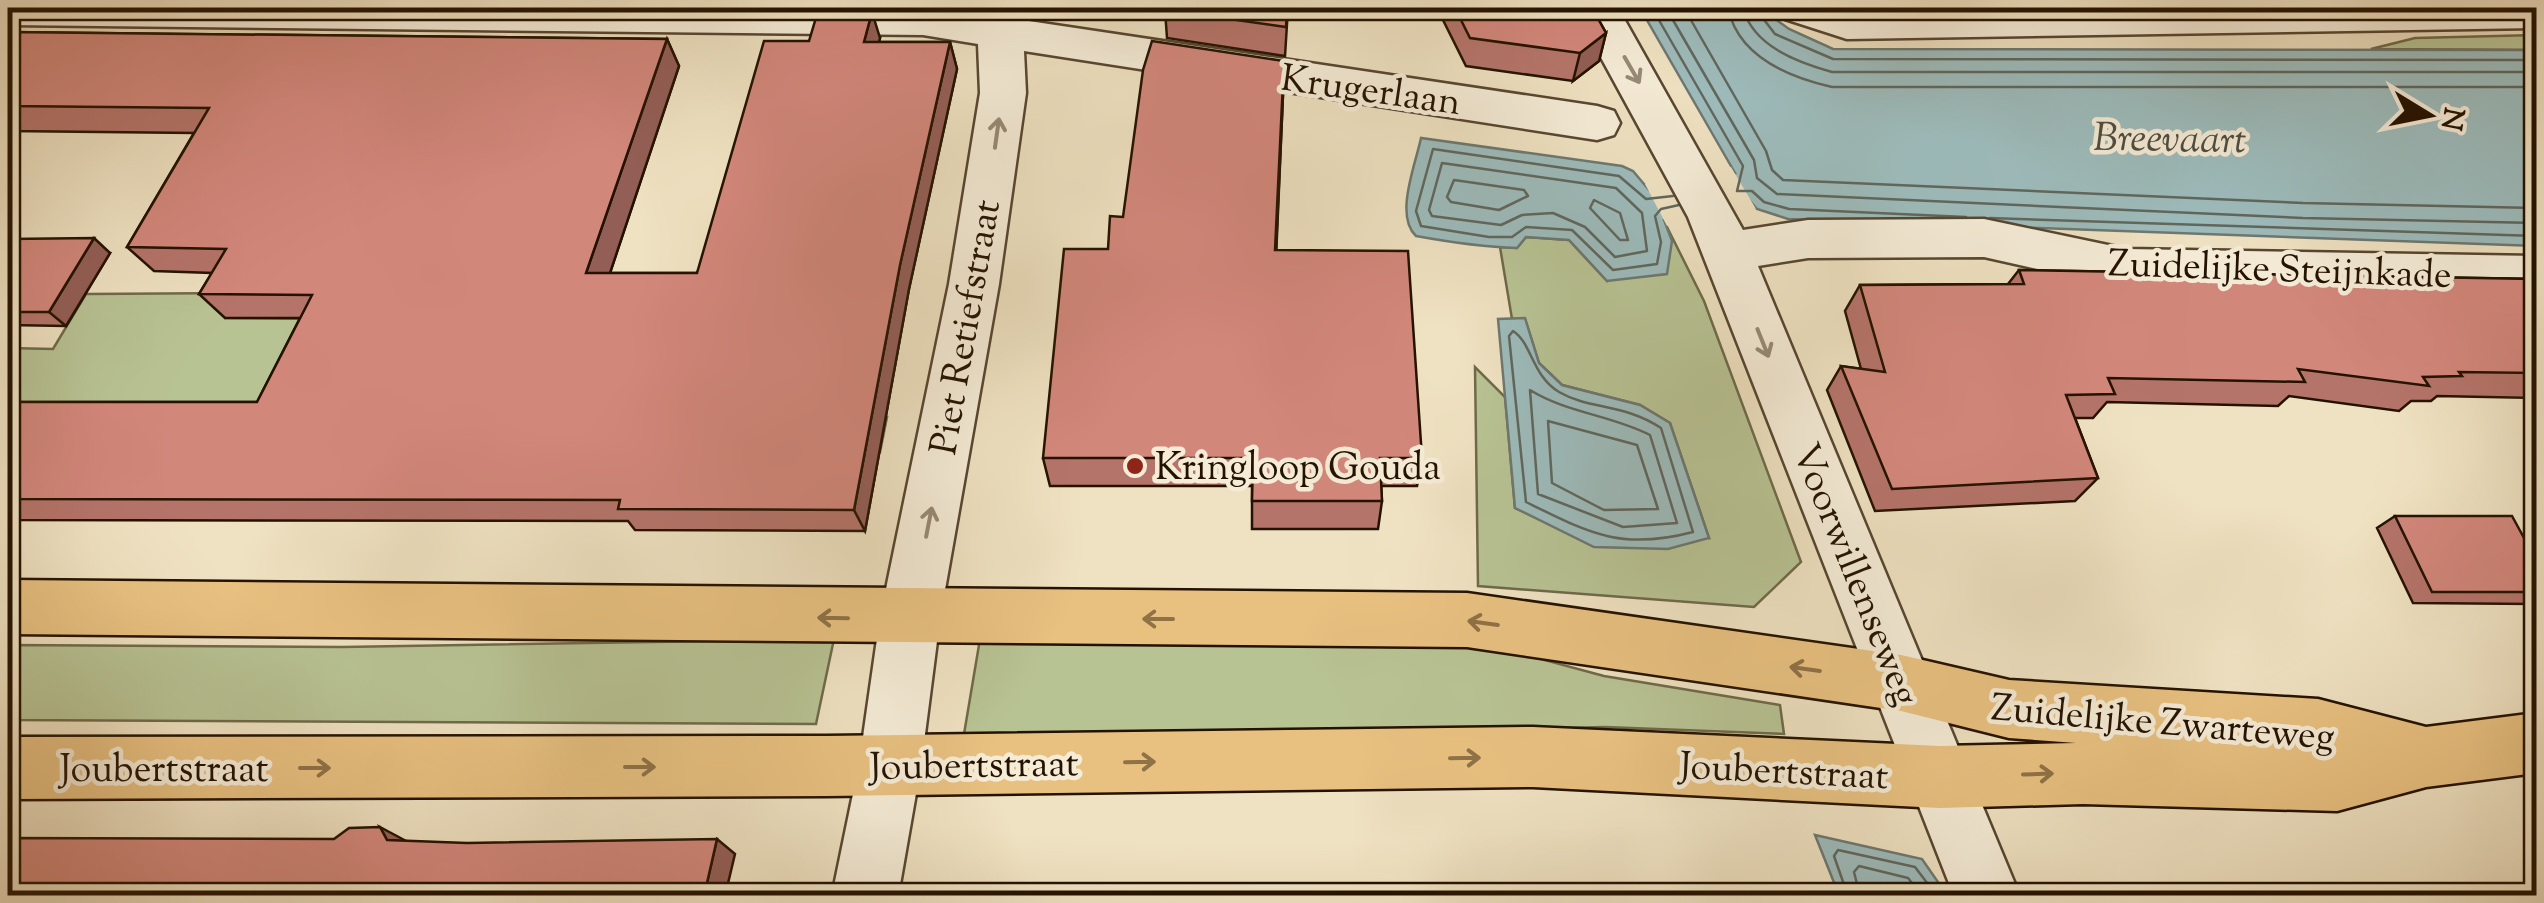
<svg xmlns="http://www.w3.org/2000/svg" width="2544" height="903" viewBox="0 0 2544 903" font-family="'Sorts Mill Goudy',serif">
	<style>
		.green { fill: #b8c394; stroke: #6e6a4a; stroke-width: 2.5 }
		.water { fill: #9dbcbc; stroke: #6d7871; stroke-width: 2.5 }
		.pier { fill: #efe2c2 }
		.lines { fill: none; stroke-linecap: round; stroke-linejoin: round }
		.shore { stroke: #60675e; stroke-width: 2.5 }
		.minor-casing { stroke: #574630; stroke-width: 5 }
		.major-casing { stroke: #241200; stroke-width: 5 }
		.minor { fill: #f5ecd7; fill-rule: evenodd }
		.major { fill: #e8c181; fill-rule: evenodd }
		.wall { fill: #b5746a; stroke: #241200; stroke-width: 2.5 }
		.shaded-wall { fill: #935e56; stroke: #241200; stroke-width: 2.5 }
		.building { fill: #d2877b; stroke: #241200; stroke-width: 2.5 }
		.oneway { stroke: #978a76 }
		.oneway2 { stroke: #907247 }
		.poi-dot { fill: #8f2418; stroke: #f5ecd7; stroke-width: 4 }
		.labels { text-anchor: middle; stroke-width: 9; stroke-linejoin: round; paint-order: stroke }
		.street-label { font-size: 38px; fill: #241200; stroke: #f5ecd7 }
		.poi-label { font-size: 38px; fill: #241200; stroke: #f5ecd7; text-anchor: start }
		.water-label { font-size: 40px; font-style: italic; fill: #4e4e42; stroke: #f5ecd7 }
	</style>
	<rect width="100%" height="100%" fill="#efe2c2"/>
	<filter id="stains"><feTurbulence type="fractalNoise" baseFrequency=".002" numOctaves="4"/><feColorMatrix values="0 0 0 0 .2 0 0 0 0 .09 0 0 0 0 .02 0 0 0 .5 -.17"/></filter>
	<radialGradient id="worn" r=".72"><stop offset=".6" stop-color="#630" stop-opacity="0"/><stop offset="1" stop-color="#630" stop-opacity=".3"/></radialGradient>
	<!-- green -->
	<path class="green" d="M2536 35V50L2371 49 2415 38Z
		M1663 219 1704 301 1801 562 1754 607 1478 586 1475 367 1505 397 1515 508 1541 520 1709 538 1670 423 1640 405 1562 385 1539 363 1525 319H1512L1500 247 1517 248 1526 237 1569 240 1607 281Z
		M239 293 226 318 429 320 828 416 887 417 880 452 712 451 8 425V348L53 349 86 294Z
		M981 633 1496 647 1604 676 1780 705 1784 734 1605 727 963 740Z
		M834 639 816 724 8 720V645L342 647Z"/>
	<!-- water -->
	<path class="water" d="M1640 8H1760L1789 29 1833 49 2536 50V246L1788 219 1757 209 1749 200 1664 220 1672 241 1667 274 1607 281 1569 240 1526 237 1517 248C1484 247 1449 242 1416 236 1394 216 1416 163 1421 138L1622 166 1633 171 1649 190 1735 173Z
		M1525 318 1539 363 1562 385 1640 405 1670 423 1709 538 1668 549 1594 547 1515 508 1498 319Z
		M1815 835 1922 859 1947 895H1839Z"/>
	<!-- pier -->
	<path class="pier" d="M1731 167 1756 209 1747 205 1667 226 1645 184Z"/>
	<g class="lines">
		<!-- shore -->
		<path class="shore" d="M1652 8 1743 166 1737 191H1752L1764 202 1789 209 1966 217
			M1666 8 1754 160 1757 178 1777 194 2303 218 2536 223
			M1684 8 1766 151 1772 170 1783 180 2303 203 2536 208
			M1728 8C1738 56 1788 77 1832 87H2536
			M1743 8C1753 46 1797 62 1832 72H2536
			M1755 8 1775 34 1833 59 2536 60
			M1442 163 1616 188 1642 213 1647 251 1615 257 1585 227 1553 213 1522 215 1501 225 1432 216 1429 210Z
			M1454 180 1524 190 1528 196 1499 210 1451 202 1447 197Z
			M1673 196 1646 199 1619 176 1433 149 1416 211 1421 226 1489 237H1512L1526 227 1572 230 1613 270 1657 264 1661 242 1655 216 1661 209 1679 205
			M1594 200 1620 213 1628 240H1620L1590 208Z
			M1990 218 2536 236
			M1513 331C1532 343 1532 376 1559 392 1590 410 1623 403 1661 428L1693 532C1621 551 1589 533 1526 502L1509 336Z
			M1530 390C1567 413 1611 415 1650 435L1677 523 1623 527 1538 494Z
			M1548 421 1637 445 1658 509 1604 510 1552 483Z
			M1848 896 1834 856 1838 850 1915 867 1937 896
			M1860 896 1854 872 1859 866 1908 878 1922 896"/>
		<!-- minor casing -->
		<g class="minor-casing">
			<path id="minor" d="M8 8H940L977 13V8H1021L1022 20 1597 106 1614 111 1620 123 1614 135 1597 140 1024 51 1026 93 999 284 940 618 921 765 898 896H832L859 765 880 618 949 284 980 93 978 44 923 35 8 25Z
				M1574 8H1618L1743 230 1808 220 1984 219 2127 249 2536 256V296L2127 289 1984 257 1808 258 1758 266 2020 896H1954L1688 217Z
				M1779 8H2536V28L1847 39 1785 19Z"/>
		</g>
		<!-- major casing -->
		<g class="major-casing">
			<path id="major" d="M8 580 1467 593 1901 655 2009 680 2318 699 2426 727 2536 713V773L2426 787 2337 811 2083 804 1940 808 1533 787 827 796 8 799V737L827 736 1533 727 1940 746 2076 743 2009 738 1901 711 1467 647 8 634Z"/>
		</g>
		<!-- minor -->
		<use href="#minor" class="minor"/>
		<!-- major -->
		<use href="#major" class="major"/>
	</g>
	<!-- wall -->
	<path class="wall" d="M1288 8 1285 56 1167 38 1165 10Z
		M1437 8H1592L1606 33 1599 61 1573 81 1466 66Z
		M8 32 667 39 679 66 610 273H697L809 41 880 38 879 42H950L957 69 909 289 865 531 635 530 628 521 8 520V402H257L300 318H225L199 294 212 273 154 271 127 247 194 133 8 131Z
		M1283 95 1276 250 1422 458 1417 486H1381L1382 501 1378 529H1252V486H1050L1043 458 1108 249 1123 217Z
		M8 239 110 253 66 326 8 325Z
		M2019 270 2536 279V398L2437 396 2431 401H2411L2399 411 2289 396 2278 406 2107 402 2093 418H2075L2098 478 2075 501 1875 511 1827 390 1841 366 1861 369 1845 311 1860 285 2008 284Z
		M2395 516 2536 560V602L2534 604 2413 603 2377 528Z"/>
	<!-- shaded-wall -->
	<path class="shaded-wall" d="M872 12 880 38 872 68 864 42Z
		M1606 33 1599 61 1573 81 1580 53Z
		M667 39 679 66 602 297 586 273Z
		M950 42 957 69 909 289 865 531 854 510 900 265Z
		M1284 61 1283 95 1275 282V250Z
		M94 238 110 253 66 326 49 312Z
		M380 827 408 842 387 840Z
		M717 839 735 854 725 896H704Z"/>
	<!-- building -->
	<path class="building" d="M1166 8H1287L1286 27 1165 10Z
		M1455 8H1592L1606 33 1580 53 1470 38Z
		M818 11 872 12 864 42H950L900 265 854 510 618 509 620 500 8 499V402H257L312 295 199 294 226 249 127 247 209 108 8 106V32L667 39 586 273H697L764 41H809Z
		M1152 41 1284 61 1275 250 1408 251 1422 458H1380L1382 501H1252L1253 458H1043L1064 249H1108L1110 216 1123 217 1143 70Z
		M94 238 49 312H8V239Z
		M2019 270 2536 279V373L2459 372 2462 376 2423 377 2429 386 2298 369 2305 382 2108 378 2115 394 2066 395 2098 478 1892 489 1841 366 1885 372 1860 285 2024 284Z
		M2395 516H2512L2536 560V592H2432Z
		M380 827 387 840 467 843 717 839 704 896H8V838L334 839 349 828Z
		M965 891 1553 896H965Z"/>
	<!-- one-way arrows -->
	<defs><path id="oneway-shaft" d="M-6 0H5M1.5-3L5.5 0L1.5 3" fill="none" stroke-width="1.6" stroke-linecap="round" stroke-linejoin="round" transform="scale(2.5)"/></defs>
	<g class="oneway">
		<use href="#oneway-shaft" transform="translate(1632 70) rotate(60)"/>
		<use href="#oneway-shaft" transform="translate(997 133) rotate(-82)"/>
		<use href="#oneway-shaft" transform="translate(1763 343) rotate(68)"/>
		<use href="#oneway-shaft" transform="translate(929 522) rotate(-79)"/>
	</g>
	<g class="oneway2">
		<use href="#oneway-shaft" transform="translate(833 618) rotate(-179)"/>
		<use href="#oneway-shaft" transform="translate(1158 619) rotate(-180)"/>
		<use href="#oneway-shaft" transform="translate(1483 623) rotate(-172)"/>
		<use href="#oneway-shaft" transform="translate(1805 669) rotate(-172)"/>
		<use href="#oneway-shaft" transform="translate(1465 758) rotate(-1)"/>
		<use href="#oneway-shaft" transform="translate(1140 762) rotate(-1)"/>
		<use href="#oneway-shaft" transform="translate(640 767)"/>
		<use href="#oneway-shaft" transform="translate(315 768)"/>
		<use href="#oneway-shaft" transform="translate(2038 774) rotate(-2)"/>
	</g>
	<!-- markers -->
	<circle class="poi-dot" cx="1135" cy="466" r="10"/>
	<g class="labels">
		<!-- street labels -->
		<g class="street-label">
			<text transform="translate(1371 89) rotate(8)" y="13">Krugerlaan</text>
			<text transform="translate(2280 268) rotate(2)" y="13">Zuidelijke Steijnkade</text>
			<text transform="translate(964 327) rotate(-80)" y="13">Piet Retiefstraat</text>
			<text transform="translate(1857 574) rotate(68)" y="13">Voorwillenseweg</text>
			<text transform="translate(2163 721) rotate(5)" y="13">Zuidelijke Zwarteweg</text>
			<text transform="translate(974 764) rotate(-1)" y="13">Joubertstraat</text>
			<text x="164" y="781">Joubertstraat</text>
			<text transform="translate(1784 770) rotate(3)" y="13">Joubertstraat</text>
		</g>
		<!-- poi labels -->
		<g class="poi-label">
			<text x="1155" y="479">Kringloop Gouda</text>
		</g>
		<!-- water labels -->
		<g class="water-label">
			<text transform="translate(2170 137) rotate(1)" y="14">Breevaart</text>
		</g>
	</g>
	<!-- margin -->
	<rect width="2544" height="903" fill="none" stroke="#efe2c2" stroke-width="40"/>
	<rect x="10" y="10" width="2524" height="883" fill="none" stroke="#241200" stroke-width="5"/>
	<rect x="20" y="20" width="2504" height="863" fill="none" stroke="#241200" stroke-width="2.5"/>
	<!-- north arrow -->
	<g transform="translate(2429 115) rotate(100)" stroke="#f5ecd7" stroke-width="8" paint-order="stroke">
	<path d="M0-8L18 38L0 25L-18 38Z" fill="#241200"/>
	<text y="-15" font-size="28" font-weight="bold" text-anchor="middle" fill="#241200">N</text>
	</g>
	<rect width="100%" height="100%" filter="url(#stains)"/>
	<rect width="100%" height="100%" fill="url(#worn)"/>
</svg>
